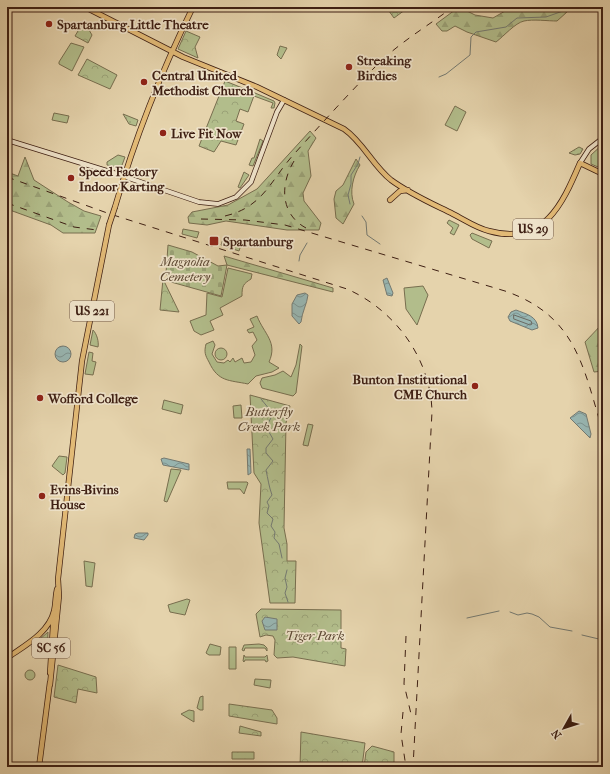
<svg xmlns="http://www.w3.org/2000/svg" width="610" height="774" viewBox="0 0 610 774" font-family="'IM FELL French Canon',serif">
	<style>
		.grass { fill: #b2bd8b; stroke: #786e4f }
		.forest { fill: url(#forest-firs); stroke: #786e4f }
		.cemetery { fill: url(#cemetery-stones); stroke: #786e4f }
		.park { fill: url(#park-crowns); stroke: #786e4f }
		.garden { fill: url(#garden-dots); stroke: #786e4f }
		.water { fill: url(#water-waves); stroke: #747a72 }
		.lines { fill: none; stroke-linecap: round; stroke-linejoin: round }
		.shore { stroke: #6b6a62; stroke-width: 1 }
		.stream { stroke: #747a72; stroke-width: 1 }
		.secondary-casing { stroke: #3e1f13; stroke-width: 5.5 }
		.primary-casing { stroke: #3e1f13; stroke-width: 6 }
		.secondary { stroke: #eee2c9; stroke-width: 4 }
		.primary { stroke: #e2ba76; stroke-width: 4.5 }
		.rail { stroke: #3e1f13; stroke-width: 1; stroke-dasharray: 7 7; stroke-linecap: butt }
		.primary-bridge-casing { stroke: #3e1f13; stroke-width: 6; stroke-linecap: butt }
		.primary-bridge { stroke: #e2ba76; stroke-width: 4.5 }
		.poi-dot { fill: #8f2418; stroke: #eee2c9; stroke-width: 1.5 }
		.labels { text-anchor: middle; stroke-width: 3.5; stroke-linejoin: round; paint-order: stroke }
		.shield { fill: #eee2c9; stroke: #735a4a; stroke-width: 1 }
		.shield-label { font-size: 12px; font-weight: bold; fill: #3e1f13 }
		.poi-label { font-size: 13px; font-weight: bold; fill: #3e1f13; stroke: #eee2c9; text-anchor: start }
		.park-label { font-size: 13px; font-style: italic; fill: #5b4631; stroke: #eee2c9 }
	</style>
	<defs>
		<pattern id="forest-firs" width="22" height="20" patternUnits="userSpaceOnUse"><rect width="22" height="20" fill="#b2bd8b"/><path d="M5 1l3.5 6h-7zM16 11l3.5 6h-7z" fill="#9aa277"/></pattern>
		<pattern id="cemetery-stones" width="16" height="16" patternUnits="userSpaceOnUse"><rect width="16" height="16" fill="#b2bd8b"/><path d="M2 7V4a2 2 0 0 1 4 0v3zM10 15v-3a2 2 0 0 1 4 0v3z" fill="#9aa277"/></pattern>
		<pattern id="park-crowns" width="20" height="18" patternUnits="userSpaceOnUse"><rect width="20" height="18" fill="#b2bd8b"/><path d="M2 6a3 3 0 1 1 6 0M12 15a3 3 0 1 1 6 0" fill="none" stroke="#9aa277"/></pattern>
		<pattern id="garden-dots" width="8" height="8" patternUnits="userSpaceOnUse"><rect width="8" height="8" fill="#b2bd8b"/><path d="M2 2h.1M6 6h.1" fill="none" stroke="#9aa277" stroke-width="1.8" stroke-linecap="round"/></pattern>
		<pattern id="water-waves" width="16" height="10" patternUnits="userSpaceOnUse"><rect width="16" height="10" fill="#98b6b2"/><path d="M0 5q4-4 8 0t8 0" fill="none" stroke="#7d9390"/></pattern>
	</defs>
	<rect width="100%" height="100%" fill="#e5d3ac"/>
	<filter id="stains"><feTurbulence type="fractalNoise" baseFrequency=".005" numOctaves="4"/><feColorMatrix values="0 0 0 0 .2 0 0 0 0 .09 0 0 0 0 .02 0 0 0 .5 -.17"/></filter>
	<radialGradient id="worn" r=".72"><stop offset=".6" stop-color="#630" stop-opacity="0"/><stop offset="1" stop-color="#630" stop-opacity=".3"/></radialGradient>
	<!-- grass -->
	<path class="grass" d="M71 43 84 47 72 71 59 64V62Z
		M280 46 287 48 281 59 277 55Z
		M255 93 274 101 275 103 274 108H271L273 103 254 96Z
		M455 106 466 112 457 131 445 125Z
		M54 113 69 116 67 123 52 120Z
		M260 139 263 141 253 166 249 165 252 158H254Z
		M603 144V157L598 167 591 164V155Z
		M118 155 125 157 121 168 107 165V162Z
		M244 172 249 175 240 188 238 187Z
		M449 220 459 225 454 235 450 233 453 228 447 223Z
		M183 229 199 232 197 238 182 234Z
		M472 233 492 241 489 248 472 239 470 235Z
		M223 239 241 245 239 251 221 245Z
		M228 268 252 274 251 279C243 284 242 286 242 296L220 308 223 315 210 321 214 330 201 335 194 331 190 321 206 315 207 293 222 297Z
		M423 286 428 295 417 325 406 309 404 288Z
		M257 316C264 334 278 342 269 362L279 368 272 372 256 376 248 384C229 380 218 382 209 362 205 355 204 352 206 344L213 341 215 345 212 354 217 362 224 363 228 360 230 362 233 358 235 362 242 358 244 363 251 362 255 355 252 346 257 340 253 332 249 333 247 330 254 327 250 319Z
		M93 330C97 334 99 342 98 347L90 345Z
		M300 344 302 346 296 393 293 396 262 388 260 383 262 378 275 375 283 371 291 377 296 365Z
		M215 354a6 6 0 1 1 12 0a6 6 0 1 1-12 0Z
		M89 352 93 353 92 361 96 362 93 375 85 374Z
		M164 400 183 405 181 414 162 409Z
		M241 405 242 418H234L233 406Z
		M308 424 313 425 308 446 303 445Z
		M59 456 67 457 65 473 63 475 52 466Z
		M171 469 181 470 167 502 164 501Z
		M227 482H247L248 483 244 494 240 489H228Z
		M84 561 95 563 92 587 86 586Z
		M187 599 190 600 185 615 170 612 168 605Z
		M48 632 47 653 45 655 35 652 32 646Z
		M210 644 221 647 220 655H209L206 653Z
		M259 644 264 645 267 648V651L265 648H245L244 651 242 650 244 645Z
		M229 647H236V669H229Z
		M244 655 245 657H265L267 655 268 661 266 662 265 660H245L244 662 243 661Z
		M25 675a5 5 0 1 1 10 0a5 5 0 1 1-10 0Z
		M255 679 271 680 270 688 254 685Z
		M203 696V710H200L197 708 200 697Z
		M189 710 194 711V722L181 714Z"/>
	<!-- forest -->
	<path class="forest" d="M459 7 475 15 493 18 512 7H559L567 12 557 21C548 21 533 19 524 21 515 23 504 36 496 42L467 32 455 26 447 31H442L436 24Z
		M310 131 316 138 308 151 311 176 303 193 304 201 321 223 319 230H287L226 221 207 225 189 223 188 217 192 212 228 205 257 189Z
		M25 157 34 180 68 202 84 211 101 216 95 233H63L51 225 7 209V172L18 176Z
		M356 159 360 165C353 176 349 192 354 204L343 224 336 218 334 199 336 191 343 185Z
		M224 256 333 288V292L227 265Z
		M603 323V371L594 372 585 342Z"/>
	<!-- cemetery -->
	<path class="cemetery" d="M168 245 192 252 218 266 227 265 221 296 171 282 166 273Z"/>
	<!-- park -->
	<path class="park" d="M386 7H409L394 18Z
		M81 26 89 30 92 35 88 43 75 36Z
		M186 31 200 37 195 47 198 58 178 49Z
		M87 59 117 75 110 89 78 75Z
		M225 81 255 93 248 112 240 109 236 121 244 124 236 145 221 141 214 152 199 146Z
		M163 279 179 312 160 310Z
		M250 395 290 406 286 423 284 528 287 544V561H296L295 603H270L259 523 261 484 254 473Z
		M261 609 341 610V648L346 649 345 666 293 657 277 658 274 655 275 640 273 636 266 635 260 637 256 614Z
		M58 665 96 677 97 693 78 689 76 703 54 697Z
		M229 704 272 710 277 718V724L229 716Z
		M240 726 261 732V736L239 733Z
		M301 732 365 743 362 767H300Z
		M372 746 394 752V767H364L366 752Z
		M232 752H254V759H232Z"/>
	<!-- garden -->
	<path class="garden" d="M123 114 138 120 136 126 129 124Z
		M579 147 583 149 580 154 575 155 569 153Z"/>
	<!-- water -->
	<path class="water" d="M387 278 393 293 392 296 387 295 383 280Z
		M305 293 308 295C307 304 302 312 301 322L299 324 292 316V304L297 295Z
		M516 310C526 314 537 316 538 328L532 330 510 321 508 317 511 312Z
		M55 354a8 8 0 1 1 16 0a8 8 0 1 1-16 0Z
		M579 411 586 414 591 434 590 438 570 418Z
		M247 449H250L251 473 248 475Z
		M164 458 189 464V470L163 465 161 459Z
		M138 533H148V535L144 540 134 538 135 534Z
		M265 617 277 619V630H265L262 621Z"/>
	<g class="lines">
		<!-- shore -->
		<path class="shore" d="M514 315 531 321 532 324 530 325 514 319Z"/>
		<!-- stream -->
		<path class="stream" d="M439 77 446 74 470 55 471 37 476 32 506 27 517 18 546 17 563 11
			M350 204 348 195 351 184V175L358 164 360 157
			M362 216 366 222 367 235 380 244
			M299 261 300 255 307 243
			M261 399 270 410 272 416 266 427 273 439 266 448V453L273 461 266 470C268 479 269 487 272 495L267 502 269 506 267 513 273 519 271 526 275 532 274 538 279 544 282 558
			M287 570 285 578 287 587 285 593 288 602
			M510 612 518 615 527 613 532 614 539 617 550 627 572 631
			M467 618 499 611
			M582 635 603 640"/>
		<!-- secondary casing -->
		<g class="secondary-casing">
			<path id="secondary" d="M7 140 120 175 199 202 218 204 236 197 251 182 277 112 284 100
				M580 163 589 149 603 138"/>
		</g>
		<!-- primary casing -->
		<g class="primary-casing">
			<path id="primary" d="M85 7 183 57 257 87 344 129C363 142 373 166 391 180 410 194 433 204 453 214 465 220 476 228 489 231 544 246 562 205 580 163L603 174
				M390 200 400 191 408 190
				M115 207C135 138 161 72 193 7
				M7 658C24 646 49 633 54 611 56 603 55 597 57 589
				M50 673 54 611
				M50 685 59 596 58 579 82 361 109 225
				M39 767 50 682"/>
		</g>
		<!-- secondary -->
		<use href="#secondary" class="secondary"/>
		<!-- primary -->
		<use href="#primary" class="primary"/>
		<!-- rail -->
		<path class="rail" d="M294 161C280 184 280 214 306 228
			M7 177 110 214 347 289C395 310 431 359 432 412L413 767
			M7 203 74 227 97 230
			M225 216C264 207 271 179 295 153 323 122 351 91 380 62 402 41 429 25 453 7
			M201 219 245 220 285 225 505 291C577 316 583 367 603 432
			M406 636 404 684 411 714
			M403 712 401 734 406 767"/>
		<!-- primary-bridge casing -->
		<g class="primary-bridge-casing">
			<path id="primary-bridge" d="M109 225 115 207"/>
		</g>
		<!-- primary-bridge -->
		<use href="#primary-bridge" class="primary-bridge"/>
	</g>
	<!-- markers -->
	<g class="poi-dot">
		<circle cx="49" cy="24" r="4"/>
		<circle cx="349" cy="67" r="4"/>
		<circle cx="144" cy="82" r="4"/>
		<circle cx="163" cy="133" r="4"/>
		<circle cx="71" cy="178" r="4"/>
		<rect x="209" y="236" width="10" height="10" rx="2"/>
		<circle cx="475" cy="386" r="4"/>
		<circle cx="40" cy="398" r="4"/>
		<circle cx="42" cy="496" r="4"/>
	</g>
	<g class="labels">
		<!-- shield labels -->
		<g class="shield">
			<rect x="513" y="219" width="40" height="20" rx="3"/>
			<rect x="70" y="301" width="44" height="20" rx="3"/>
			<rect x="32" y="638" width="38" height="20" rx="3"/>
		</g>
		<g class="shield-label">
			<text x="533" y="233">US 29</text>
			<text x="92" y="315">US 221</text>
			<text x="51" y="652">SC 56</text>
		</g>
		<!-- poi labels -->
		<g class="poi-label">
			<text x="57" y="29">Spartanburg Little Theatre</text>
			<text x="357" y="65">Streaking<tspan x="357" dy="15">Birdies</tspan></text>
			<text x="152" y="80">Central United<tspan x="152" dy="15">Methodist Church</tspan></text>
			<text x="171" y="138">Live Fit Now</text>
			<text x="79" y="176">Speed Factory<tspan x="79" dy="15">Indoor Karting</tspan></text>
			<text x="223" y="246">Spartanburg</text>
			<text x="467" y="384" text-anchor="end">Bunton Institutional<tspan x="467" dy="15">CME Church</tspan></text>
			<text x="48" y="403">Wofford College</text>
			<text x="50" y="494">Evins-Bivins<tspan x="50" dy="15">House</tspan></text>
		</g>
		<!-- park labels -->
		<g class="park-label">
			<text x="185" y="266">Magnolia<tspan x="185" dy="15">Cemetery</tspan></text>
			<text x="269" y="416">Butterfly<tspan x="269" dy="15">Creek Park</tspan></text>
			<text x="315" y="640">Tiger Park</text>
		</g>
	</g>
	<!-- margin -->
	<rect width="610" height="774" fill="none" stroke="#e5d3ac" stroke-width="24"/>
	<rect x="8" y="8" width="594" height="758" fill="none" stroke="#3e1f13" stroke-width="2"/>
	<rect x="12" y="12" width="586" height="750" fill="none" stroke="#3e1f13"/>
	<!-- north arrow -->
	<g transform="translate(564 728) rotate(231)" stroke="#eee2c9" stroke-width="3" paint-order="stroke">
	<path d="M0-3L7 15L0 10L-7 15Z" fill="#3e1f13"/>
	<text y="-6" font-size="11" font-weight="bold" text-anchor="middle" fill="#3e1f13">N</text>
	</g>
	<rect width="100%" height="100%" filter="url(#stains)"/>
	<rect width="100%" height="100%" fill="url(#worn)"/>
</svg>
